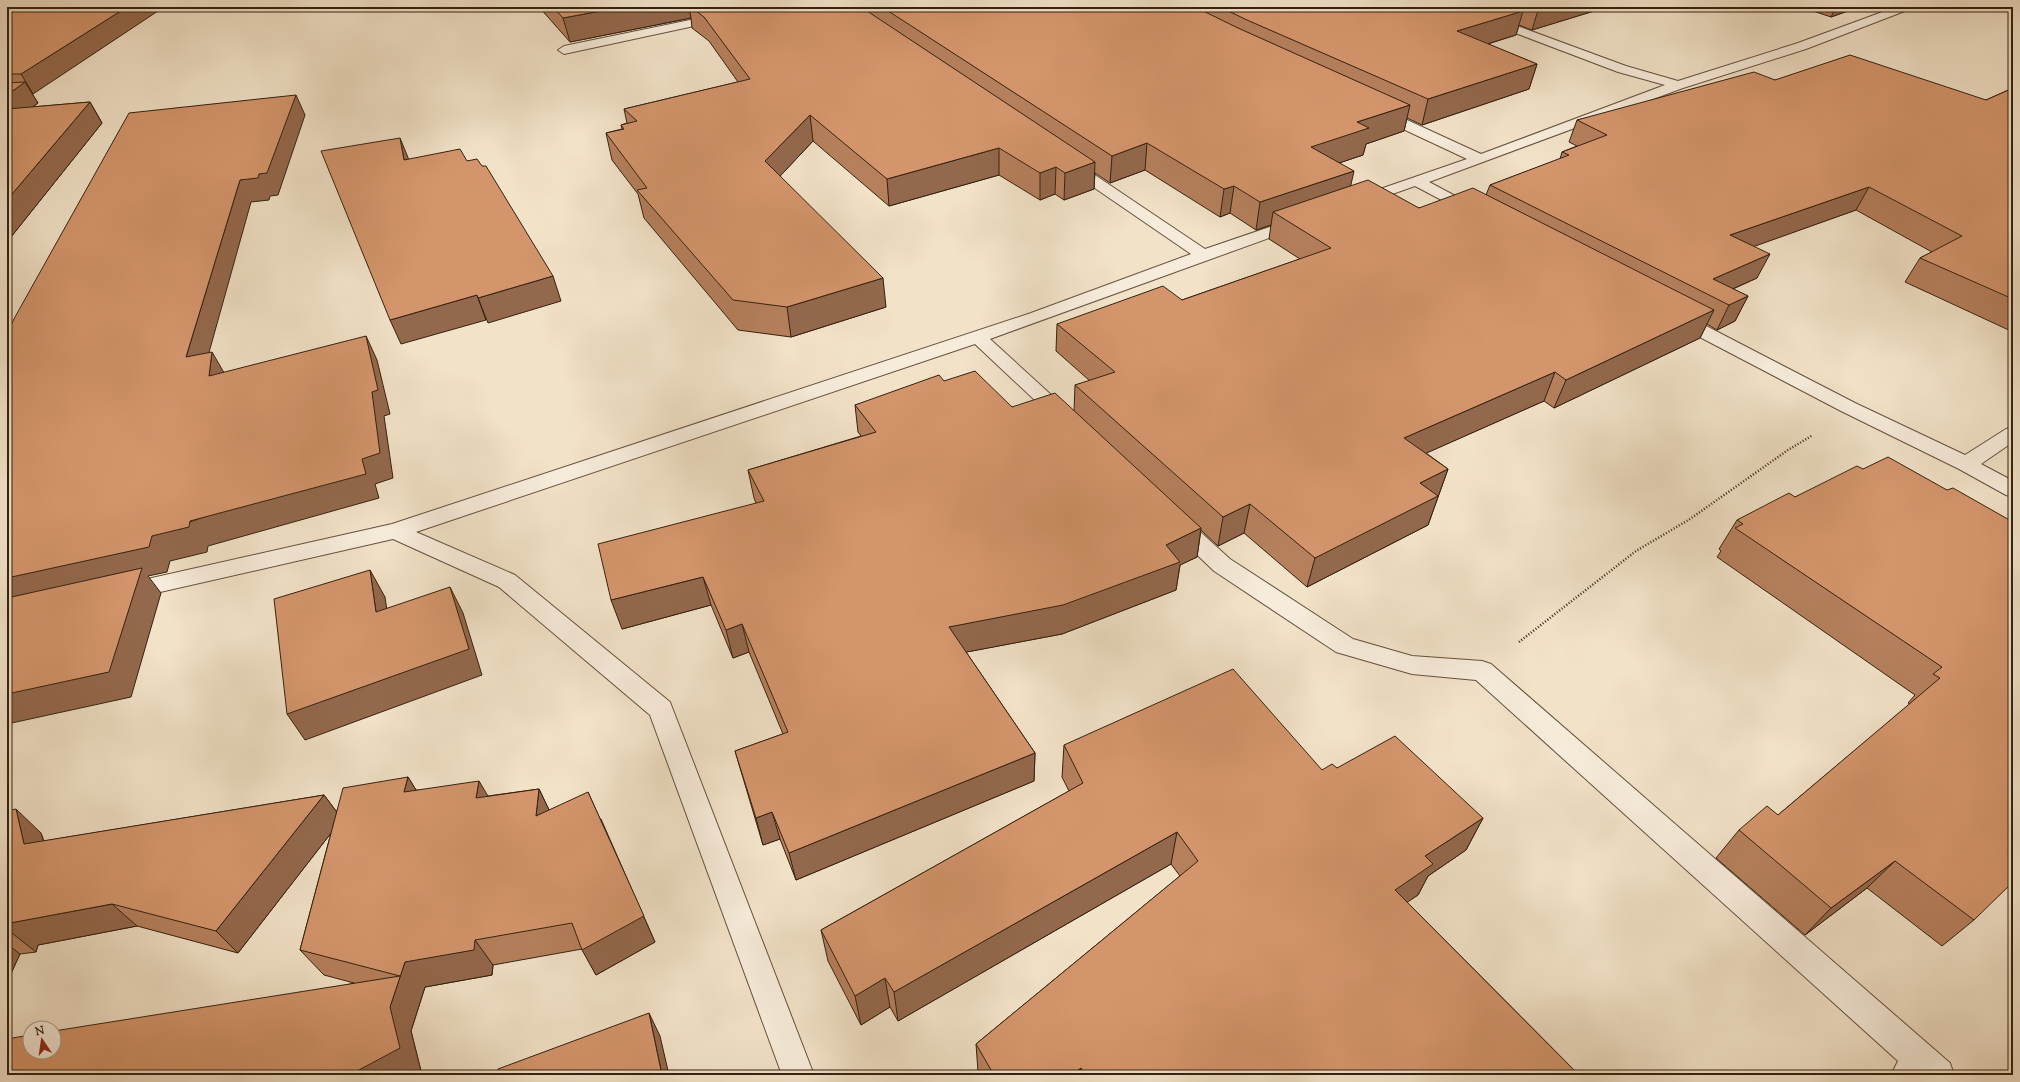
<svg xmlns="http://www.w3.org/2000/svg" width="2020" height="1082" viewBox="0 0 2020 1082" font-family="'Sorts Mill Goudy',serif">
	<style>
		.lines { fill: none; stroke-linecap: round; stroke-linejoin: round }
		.minor-casing { stroke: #64513d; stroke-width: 2 }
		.path { stroke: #34210f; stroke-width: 2.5; stroke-dasharray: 1 2; stroke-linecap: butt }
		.minor { fill: #f7ecdb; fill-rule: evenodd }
		.wall { fill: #b6805d; stroke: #34210f }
		.shaded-wall { fill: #94684c; stroke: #34210f }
		.building { fill: #d4956c; stroke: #34210f }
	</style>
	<rect width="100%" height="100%" fill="#f2e2c8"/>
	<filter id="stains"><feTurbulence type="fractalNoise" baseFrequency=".005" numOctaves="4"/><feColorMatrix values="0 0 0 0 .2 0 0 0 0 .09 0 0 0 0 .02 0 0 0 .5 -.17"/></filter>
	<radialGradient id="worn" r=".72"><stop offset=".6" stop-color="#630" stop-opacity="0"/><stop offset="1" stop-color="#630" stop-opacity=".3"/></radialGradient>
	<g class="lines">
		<!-- minor casing -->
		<g class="minor-casing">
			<path id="minor" d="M753 7H775L769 10 564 54 558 50 564 46Z
				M1450 7H1466L1626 66 1678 81 1798 43 1896 7H1912L1910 9 1806 49 1683 88 1429 182 1480 209 1483 212 1480 215H1470L1415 186 1364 204H1354L1351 201 1354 198 1467 159 1373 115 1371 112 1373 109H1383L1481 154 1665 85 1618 72 1452 9Z
				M1069 160 1074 161 1205 249 1293 219H1305L1307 222 1305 225 990 339 1071 413 1074 417 1071 421 1064 423 1057 421 975 344 416 532 515 575 670 702 814 1075H782L650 715 499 587 393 539 125 600 117 598 113 592 117 586 125 584 392 524 1031 313 1191 254 1064 167 1062 164 1064 161Z
				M1677 313 1683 314 1855 403 1965 455 2006 429 2013 427V442L1981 464 2013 481V497L2006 495 1959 469 1841 411 1671 322 1668 318 1671 314Z
				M1177 516 1185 518 1230 559 1353 639 1412 656 1482 661 1491 664 1950 1063 1954 1075H1891L1898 1061 1476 680 1412 674 1336 652 1214 571 1169 528 1166 523 1169 518Z"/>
		</g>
		<!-- path -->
		<path class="path" d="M1519 642 1636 551 1690 519 1788 450 1813 435"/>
		<!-- minor -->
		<use href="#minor" class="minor"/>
	</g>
	<!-- wall -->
	<path class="wall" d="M7 7 33 94H32L38 103 33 107 90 102 102 123 7 242Z
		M539 7H1595L1594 11 1532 30 1519 25 1516 35 1488 44 1537 64 1529 89 1422 125 1407 118 1404 131 1366 144 1363 155 1339 163 1351 186 1419 208 1486 195 1490 185 1560 159 1562 152 1577 146 1569 142 1577 120 1775 80 1986 100 2013 88V332L1905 282 1920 258 1932 252 1856 210 1754 246 1757 278 1733 289 1748 296 1735 321 1717 330 1707 324 1700 338 1554 408 1544 401 1426 453 1448 469 1428 525 1307 587 1244 533 1218 546 1201 530 1197 557 1180 565 1176 590 1062 634 966 652 1035 753 1034 781 796 880 780 839 763 845 735 751 783 734 749 652 733 658 711 605 622 629 756 503 754 498 748 470 861 436 858 432 855 405 944 381 1012 407 1074 411 1075 385 1090 381 1056 351 1057 324 1182 300 1300 259 1269 239 1271 225 1256 230 1230 213 1220 217 1145 170 1110 183 1095 173 1094 189 1064 200 1055 194 1040 200 999 175 889 206 813 141 780 176 886 307 791 337 738 330 644 218 638 194 612 160 606 133 622 129 621 125 627 123 624 109 738 82 709 41 692 28 691 18 570 42Z
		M1801 7H1859L1831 17Z
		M1863 469 1947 490 1974 920 1942 946 1867 888 1805 935 1716 858 1739 830 1778 815 1910 704 1908 703 1915 695 1717 557 1721 551 1719 549 1737 520 1795 497Z
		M1064 745 1322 770 1337 768 1483 818 1466 850 1428 876 1418 895 1407 902 1579 1075H980L978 1072 976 1044 1180 876 1171 864 898 1021 890 1007 861 1025 828 961 821 930 1069 791 1062 777Z
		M408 777 416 790 488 796 539 789 549 810 601 819 655 942 596 975 582 949 493 965 492 975 425 987 411 1031 421 1071 414 1075H7L354 983 324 975 300 950 331 833 238 953 137 926 38 945 36 952 20 954 7 982V811L41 833 44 841 324 795 336 811Z"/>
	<!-- shaded-wall -->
	<path class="shaded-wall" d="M127 7H164L33 94 21 74Z
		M622 7H689L691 18 570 42 563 18Z
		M1539 7H1595L1594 11 1532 30Z
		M1836 7H1859L1831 17Z
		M1523 11 1516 35 1451 55 1457 31Z
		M1537 64 1529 89 1422 125 1428 99Z
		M25 82 38 103 7 126V95Z
		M296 95 305 115 278 195 270 196 269 200 251 202 201 381 186 357 240 180 259 174Z
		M90 102 102 123 7 242V200Z
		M1410 105 1404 131 1366 144 1363 155 1306 174 1311 147 1357 122Z
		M810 115 813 141 769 188 765 161Z
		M400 138 409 160H404Z
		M1147 143 1145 170 1110 183 1112 156Z
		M999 148V175L889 206 887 179Z
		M1095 162 1094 189 1064 200 1065 173Z
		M1056 167 1055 194 1040 200V173Z
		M1354 171 1348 198 1273 212 1271 225 1256 230 1260 202Z
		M1234 186 1230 213 1220 217 1224 189Z
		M1869 187 1856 210 1719 259 1730 235Z
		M1770 254 1757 278 1714 297 1713 279Z
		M553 276 561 301 488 323 478 298Z
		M883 278 886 307 791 337 787 307Z
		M477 295 486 320 401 344 390 320Z
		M1748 296 1735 321 1717 330 1729 305Z
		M1714 310 1700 338 1554 408 1566 380Z
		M366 336 377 360 390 414 384 416 393 478 375 484 379 498 208 546 207 552 170 561 167 572 148 576 161 593 131 697 7 724V578L152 536 362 459 372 392Z
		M212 352 226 376H209Z
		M1555 372 1544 401 1395 467 1404 438Z
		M1448 469 1428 525 1307 587 1315 558 1420 483Z
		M1250 504 1244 533 1218 546 1223 517Z
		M1201 528 1197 557 1180 565 1176 590 1062 634 951 655 949 627 1166 545Z
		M370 570 385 597 391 638 376 612Z
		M703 577 711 605 622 629 611 600Z
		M450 587 463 613 482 675 305 740 287 714Z
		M742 624 749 652 733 658 726 630Z
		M1035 753 1034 781 796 880 789 853Z
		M408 777 425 805 404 792Z
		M479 781 495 808 476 798Z
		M539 789 552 816H536Z
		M588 792 655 942 596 975 582 950Z
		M324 795 342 819 238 953 216 931Z
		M16 809 41 833 51 867 24 844Z
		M772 812 780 839 763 845 756 818Z
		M1483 818 1466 850 1428 876 1418 895 1380 921 1395 890 1425 856Z
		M1177 832 1171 864 898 1021 894 992Z
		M1895 861 1867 888 1805 935 1831 908Z
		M112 904 137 926 38 945 36 952 8 930 10 923Z
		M475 940 493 965 492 975 425 987 411 1031 421 1071 414 1075H359L357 1071 390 1007 405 962Z
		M7 944 20 954 7 982Z
		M885 978 890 1007 861 1025 855 996Z
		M649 1013 660 1036 669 1075H662Z
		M1081 1068 1080 1075H1071Z"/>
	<!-- building -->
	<path class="building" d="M7 7H127L21 74H7Z
		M553 7H622L563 18Z
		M691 7H861L1095 162 1065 173 1056 167 1040 173 999 148 887 179 810 115 765 161 883 278 787 307 733 300 637 190 647 188 606 133 624 129 621 125 637 121 624 109 750 79 704 17Z
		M882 7H1195L1238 28 1410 105 1357 122 1369 128 1311 147 1354 171 1260 202 1234 186 1224 189 1147 143 1112 156Z
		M1220 7H1511L1523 11 1457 31 1537 64 1428 99 1247 20Z
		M1850 55 1986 100 2013 88V299L1920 258 1962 236 1869 187 1730 235 1770 254 1713 279 1748 296 1729 305 1490 185 1569 155 1562 152 1607 135 1577 120 1754 72 1775 80Z
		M25 82 7 95V83Z
		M296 95 267 173 259 174 258 178 240 180 186 357 212 352 209 376 366 336 378 390 372 392 380 453 362 459 366 474 190 521 189 527 152 536 149 547 7 578V333L15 317 129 113Z
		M90 102 7 200V109Z
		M400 138 404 160 460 149 467 161 477 159 482 166H486L553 276 478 298 477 295 390 320 321 151Z
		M1368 180 1419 208 1473 188 1714 310 1566 380 1555 372 1404 438 1448 469 1420 483 1438 496 1315 558 1250 504 1223 517 1075 385 1115 372 1057 324 1163 286 1182 300 1331 248 1273 212Z
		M975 371 1012 407 1055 393 1201 528 1166 545 1180 562 1063 605 949 627 1035 753 789 853 772 812 756 818 735 751 788 732 742 624 726 630 703 577 611 600 598 544 764 501 748 470 876 432 855 405 939 375 944 381Z
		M1888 457 1947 490 1953 488 2013 522V882L1974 920 1895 861 1831 908 1739 830 1767 806 1778 815 1940 678 1933 674 1942 667 1735 528 1743 524 1737 520 1789 493 1795 497 1857 466 1863 469Z
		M142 568 109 672 7 694V598Z
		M370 570 376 612 450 587 469 649 287 714 274 599Z
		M1233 669 1322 770 1332 764 1337 768 1395 736 1483 818 1425 856 1433 864 1395 890 1579 1075H1085L1081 1068 1071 1075H994L976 1044 1198 861 1177 832 894 992 885 978 855 996 821 930 1083 783 1064 745Z
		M408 777 404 792 479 781 476 798 539 789 536 816 588 792 644 916 582 950 572 923 475 940 474 950 405 962 390 1007 400 1048 357 1071 359 1075H7V1039L30 1035V1052H54V1031L400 976 300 950 343 788Z
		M324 795 216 931 112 904 10 923 8 930H7V811L16 809 24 844Z
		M649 1013 662 1075H499L498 1069Z"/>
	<!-- margin -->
	<rect width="2020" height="1082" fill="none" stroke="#f2e2c8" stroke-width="24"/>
	<rect x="8" y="8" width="2004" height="1066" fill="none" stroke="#34210f" stroke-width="2"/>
	<rect x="12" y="12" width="1996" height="1058" fill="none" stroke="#34210f"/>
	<!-- north arrow -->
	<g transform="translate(42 1040) rotate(347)"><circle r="19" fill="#f7ecdb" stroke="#a99b89"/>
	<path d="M0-3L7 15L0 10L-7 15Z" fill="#8f2418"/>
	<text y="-6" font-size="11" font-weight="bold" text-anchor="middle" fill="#34210f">N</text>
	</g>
	<rect width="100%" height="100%" filter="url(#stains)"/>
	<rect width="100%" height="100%" fill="url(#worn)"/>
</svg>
